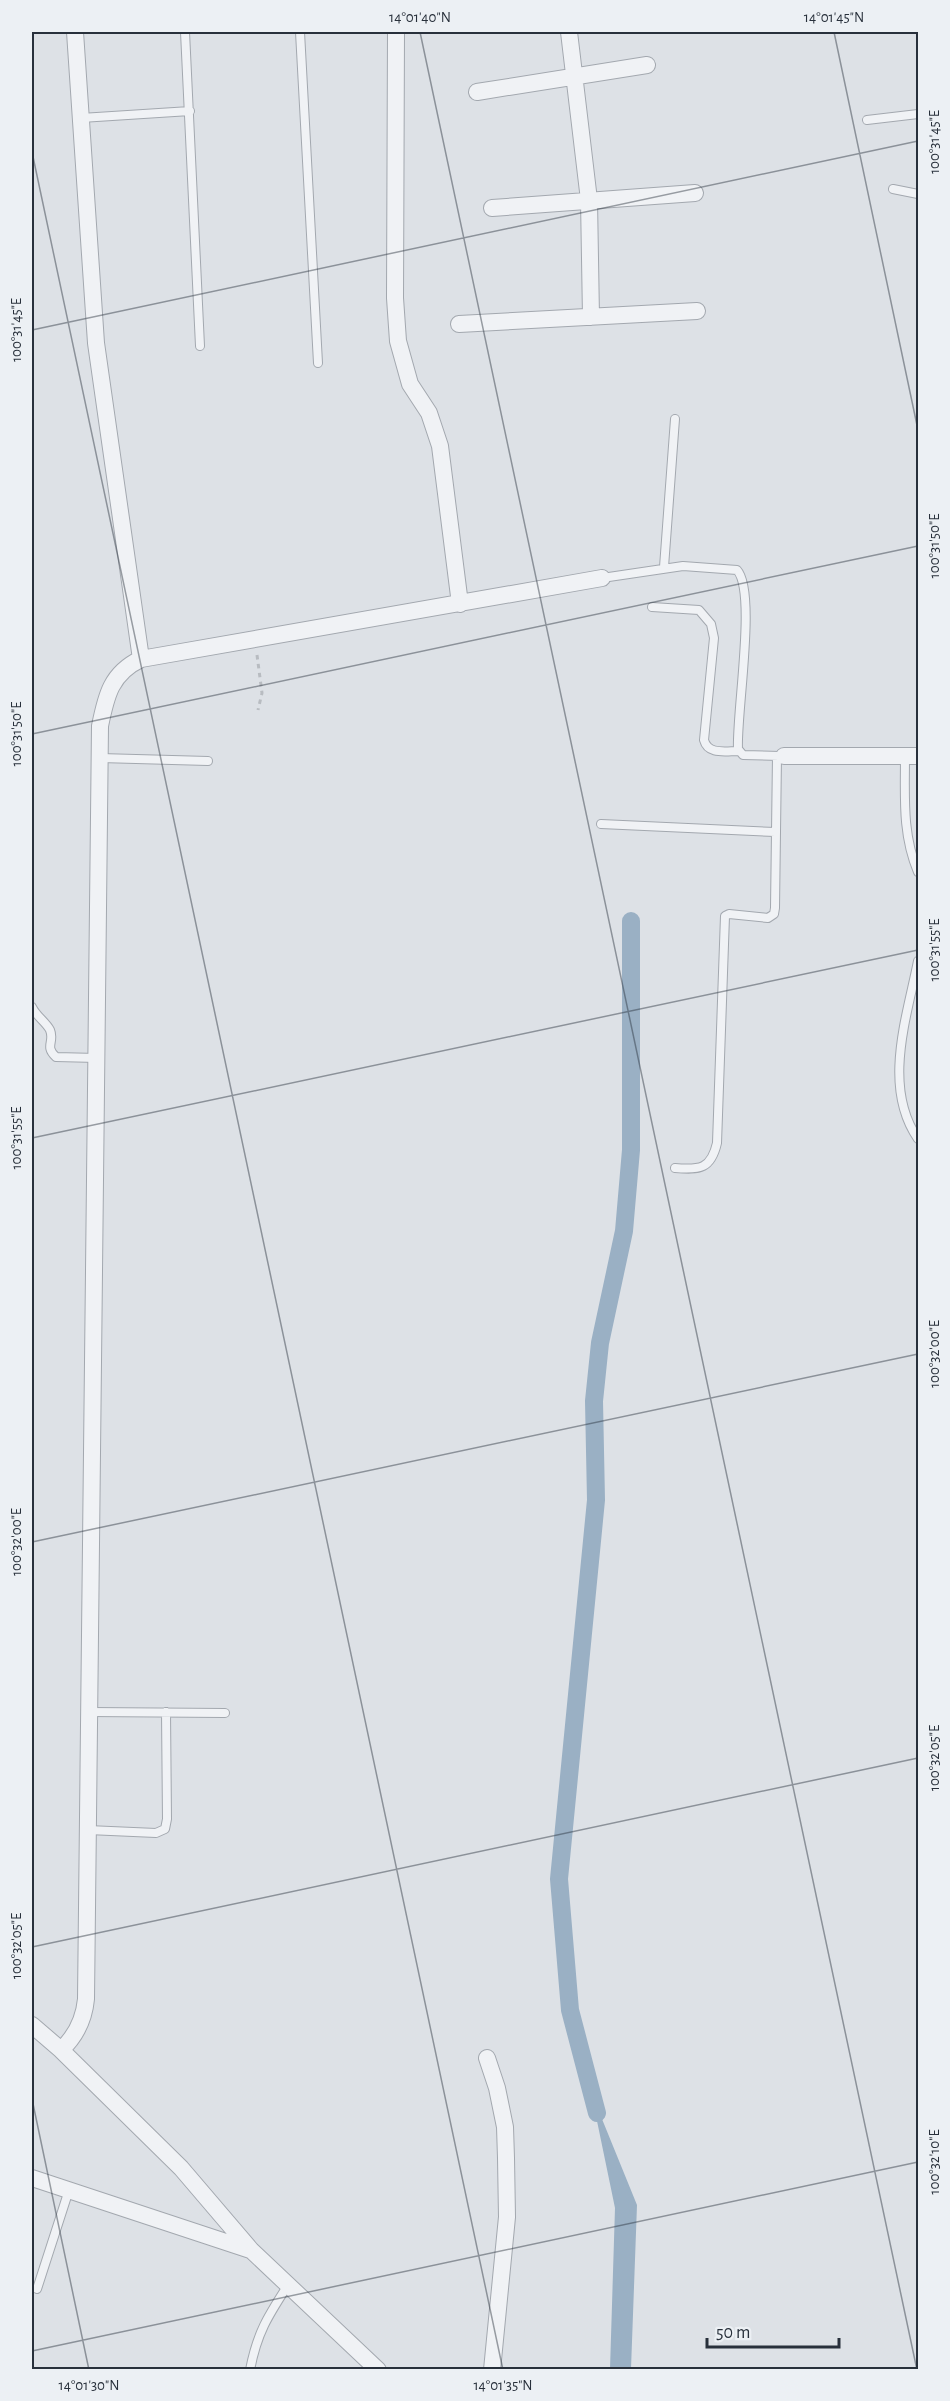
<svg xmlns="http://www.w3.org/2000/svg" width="950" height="2401" viewBox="0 0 950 2401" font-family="'Alegreya Sans',sans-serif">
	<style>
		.water { fill: #9ab0c4 }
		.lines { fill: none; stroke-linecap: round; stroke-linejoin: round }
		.canal { stroke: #9ab0c4; stroke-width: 18 }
		.lane-casing { stroke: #a3a8af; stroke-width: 10 }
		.street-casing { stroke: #a3a8af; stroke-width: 18 }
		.path { stroke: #b8bcc1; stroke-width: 3; stroke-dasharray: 4.5 4.5; stroke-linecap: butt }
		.lane { stroke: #f0f2f5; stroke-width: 8 }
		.street { stroke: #f0f2f5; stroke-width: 16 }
		.ticks { fill: none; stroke: #28303b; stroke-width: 1.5; stroke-opacity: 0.45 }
		.neatline { fill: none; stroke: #28303b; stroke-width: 2 }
		.ticks-label { font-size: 15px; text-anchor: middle; fill: #28303b }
	</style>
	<rect width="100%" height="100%" fill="#dde1e6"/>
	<!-- water -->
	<path class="water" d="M591 2092 637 2205 631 2369H610L615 2208Z"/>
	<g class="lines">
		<!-- canal -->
		<path class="canal" d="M597 2113 570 2010 559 1879 596 1500 594 1401 600 1343 624 1231 631 1150V921"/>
		<!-- lane casing -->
		<g class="lane-casing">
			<path id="lane" d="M185 32 200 346
				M300 32 318 363
				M81 118 190 111
				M867 120 918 114
				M893 189 918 194
				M664 567 675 419
				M602 578 683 566 737 570C757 592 736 714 738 749L743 755 780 756
				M652 607 699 610 711 624 714 638 704 740C708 755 725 751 739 751
				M905 756C905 797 902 834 918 872
				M100 758 208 761
				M601 824 775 832
				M918 961C907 1017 882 1087 918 1139
				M32 1007C36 1016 46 1022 50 1030 55 1042 44 1046 56 1057L97 1058
				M675 1168C700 1170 711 1169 717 1143L725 916 729 914 768 918 774 914 775 908 777 756
				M89 1712 225 1713
				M88 1830 156 1833 165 1829 167 1819 166 1712
				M37 2289 69 2190
				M250 2370C257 2333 268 2316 288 2285"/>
		</g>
		<!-- street casing -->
		<g class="street-casing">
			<path id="street" d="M75 32 96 343 141 659
				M396 32 395 298 398 341 410 384 429 413 440 446 460 604
				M569 32 589 200 591 317
				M477 92 647 65
				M492 208 695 193
				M459 324 697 311
				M784 756H918
				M32 2025 61 2050 181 2168 251 2250 378 2370
				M61 2050C76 2036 84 2020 86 1999L100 726C106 696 111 673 141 659L602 578
				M487 2058 497 2088 505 2127 506 2158 507 2217 492 2370
				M32 2178 250 2250"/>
		</g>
		<!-- path -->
		<path class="path" d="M257 655 262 693 258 710"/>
		<!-- lane -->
		<use href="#lane" class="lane"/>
		<!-- street -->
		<use href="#street" class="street"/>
	</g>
	<!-- ticks -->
	<path class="ticks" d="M420 32 917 2370M834 32 918 430M32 152 503 2370M32 330 918 141M32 734 918 546M32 1138 918 950M32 1542 918 1354M32 1947 918 1758M32 2099 89 2370M32 2351 918 2162"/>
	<!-- border -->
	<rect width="950" height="2401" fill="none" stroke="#ecf0f4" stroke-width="66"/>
	<!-- scale -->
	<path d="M707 2338v9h132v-9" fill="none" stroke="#28303b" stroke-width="3"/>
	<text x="716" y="2338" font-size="18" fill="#28303b" stroke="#ecf0f4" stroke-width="4.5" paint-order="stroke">50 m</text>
	<rect x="33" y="33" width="884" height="2335" class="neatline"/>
	<g class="ticks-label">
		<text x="420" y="22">14°01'40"N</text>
		<text x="834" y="22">14°01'45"N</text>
		<text transform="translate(934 142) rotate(-90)" y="5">100°31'45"E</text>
		<text transform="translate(16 330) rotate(-90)" y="5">100°31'45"E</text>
		<text transform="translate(934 546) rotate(-90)" y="5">100°31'50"E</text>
		<text transform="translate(16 734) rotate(-90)" y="5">100°31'50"E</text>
		<text transform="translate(934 950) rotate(-90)" y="5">100°31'55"E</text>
		<text transform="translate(16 1138) rotate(-90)" y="5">100°31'55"E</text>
		<text transform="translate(934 1354) rotate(-90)" y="5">100°32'00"E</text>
		<text transform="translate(16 1542) rotate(-90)" y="5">100°32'00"E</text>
		<text transform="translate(934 1758) rotate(-90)" y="5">100°32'05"E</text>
		<text transform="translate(16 1946) rotate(-90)" y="5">100°32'05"E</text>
		<text transform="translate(934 2162) rotate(-90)" y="5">100°32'10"E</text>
		<text x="89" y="2390">14°01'30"N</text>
		<text x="503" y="2390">14°01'35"N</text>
	</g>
</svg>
